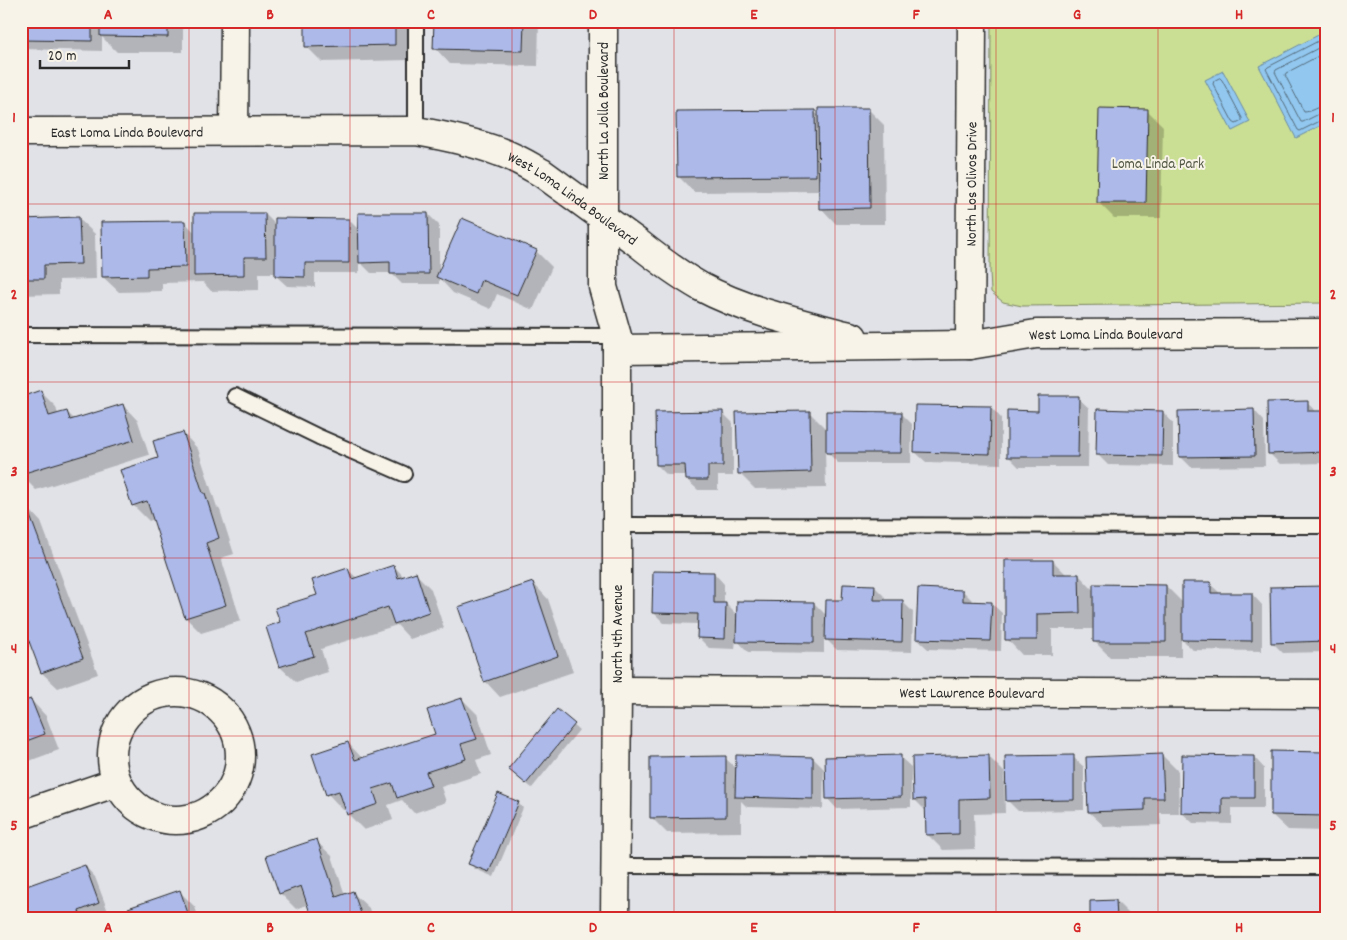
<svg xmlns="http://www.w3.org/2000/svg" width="1347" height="940" viewBox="0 0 1347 940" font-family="Dekko,sans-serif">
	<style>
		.green { fill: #cbdf94; stroke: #7b8560 }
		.water { fill: #92c8f0; stroke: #6989a1 }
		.shadow { fill: #0003 }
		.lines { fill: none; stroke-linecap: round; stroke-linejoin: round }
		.shore { stroke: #546a7a; stroke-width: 1 }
		.building { fill: #acb9e9; stroke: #2b2b2b }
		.lane-casing { stroke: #2b2b2b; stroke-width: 18 }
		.street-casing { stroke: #2b2b2b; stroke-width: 31 }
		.secondary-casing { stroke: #2b2b2b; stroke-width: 31 }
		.lane { stroke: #f7f3e8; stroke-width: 14 }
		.street { stroke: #f7f3e8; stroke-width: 28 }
		.secondary { stroke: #f7f3e8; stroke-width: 28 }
		.grid { fill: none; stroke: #d62828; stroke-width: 1; stroke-opacity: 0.55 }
		.labels { text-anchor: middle; stroke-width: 4; stroke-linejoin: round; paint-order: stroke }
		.street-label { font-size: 15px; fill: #2b2b2b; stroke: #f7f3e8 }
		.park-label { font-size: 15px; fill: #535845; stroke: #f7f3e8 }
		.neatline { fill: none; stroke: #d62828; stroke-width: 2 }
		.grid-label { font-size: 16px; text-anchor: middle; font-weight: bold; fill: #d62828 }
	</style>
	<rect width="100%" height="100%" fill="#e0e2e8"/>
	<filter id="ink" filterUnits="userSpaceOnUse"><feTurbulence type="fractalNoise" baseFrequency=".02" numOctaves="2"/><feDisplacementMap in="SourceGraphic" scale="10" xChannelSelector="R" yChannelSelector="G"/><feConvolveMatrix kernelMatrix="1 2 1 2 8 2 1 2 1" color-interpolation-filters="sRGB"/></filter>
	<g filter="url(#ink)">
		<!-- green -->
		<path class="green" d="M991 21H1326V303L1022 306 1003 302 991 292 990 271Z"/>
		<!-- water -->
		<path class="water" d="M1326 31V123L1296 138 1259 66Z
			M1223 71 1250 122 1232 131 1205 80Z"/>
		<!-- shadow -->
		<path class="shadow" d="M21 21H183V52H117L102 37V51L22 49Z
			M306 21H408L410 23V60L322 62 307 47Z
			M435 21H539L538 66 450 64 435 48Z
			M868 109 884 125 885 224H836L821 208 820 191 694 192 678 176 814 111 819 116Z
			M1147 110 1163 126 1161 218H1114L1098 202Z
			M265 214 277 226 349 220 360 231 428 214 439 225V274L536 251 552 267 533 310 497 294 491 309 453 293 439 278V284H402L391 273H371L359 261V273H315V287L287 286 276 276V273H259V290L211 291 203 282 162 283V291L119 292 103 277 185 222 195 233Z
			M79 219 95 234 96 279 59 280V294L21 295V220Z
			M41 392 56 407 58 415 67 412 75 420 123 405 138 421 149 455 36 490 21 475V398Z
			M1078 398 1089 408 1088 467H1019L1008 456Z
			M1307 403 1317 412H1326V463L1280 464 1269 453Z
			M991 407 1001 418V464L926 462 915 452Z
			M1254 410 1264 421 1265 466 1191 467 1181 457Z
			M722 412 733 423V476H718V490H698L687 480V475H667L657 465Z
			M809 412 827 430 901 413 912 424 911 463H838L825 450 826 488 755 489 739 473Z
			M1163 412 1173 423V466L1108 465 1097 454Z
			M183 433 198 449 217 507 220 510 234 554 221 558 241 621 201 633 186 618 154 519 149 521 133 505 159 458Z
			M26 506 41 522 98 674 58 688 42 673 28 635 21 637V508Z
			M1053 561 1067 575H1079L1094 591 1166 586 1183 603 1210 584 1221 594H1252L1262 605V651L1193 650 1181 638V657H1110L1094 641V629H1052V655H1022L1007 639Z
			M394 566 404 577 415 573 431 589 444 628 410 639 397 625 321 649 328 672 296 682 280 667 281 623 319 595 348 570 357 578Z
			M714 573 724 584V604H726L738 616 814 603 827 616 843 601 874 586 885 597V601H902L913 612 912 652 837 650 824 637V653L748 652 736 639 735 649 709 648 699 638V624L664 623 653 612Z
			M533 583 548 599 573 672 500 697 485 681Z
			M1326 587V652L1283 653 1272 642Z
			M963 591 974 602 991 603 1002 613 1001 651 928 649 917 639Z
			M462 699 478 715 491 755 476 760 481 774 441 787 446 802 414 813 402 800 388 805 393 820 364 830 348 814 347 809 343 810 328 794 348 743 363 759 436 734Z
			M31 700 46 716 59 750 21 764V704Z
			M557 711 579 730 532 788 514 774Z
			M1326 753V831L1288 830 1272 815Z
			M1162 755 1178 771 1179 813H1160L1161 825 1105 827 1089 812Z
			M988 756 1004 772 1005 813 974 814 975 849 943 850 927 834V812L914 799Z
			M900 757 911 767V807L837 809 827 798Z
			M1073 757 1084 767V810L1018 811 1007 800Z
			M1254 757 1264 768V808H1232V824L1193 823 1182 813Z
			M725 758 737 769 813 758 824 769 823 809 747 807 741 801V832L667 833 651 817Z
			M518 803 523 808 494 877 475 869 470 864Z
			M316 841 332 856 345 895 353 893 369 908 372 919H313L309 904 296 909 280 893Z
			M85 866 95 877 109 914 96 919H21Z
			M180 892 195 907 199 919H133Z
			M1116 901 1132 917V919H1092Z
			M444 916 451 919H442Z"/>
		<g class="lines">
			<!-- shore -->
			<path class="shore" d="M1326 37 1268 67 1266 69 1298 130 1300 131 1322 120 1326 119
				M1326 44 1276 70 1275 72 1301 122H1303L1319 114 1326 113
				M1326 52 1286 73 1285 75 1304 112C1311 112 1318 106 1326 105
				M1220 78 1222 80 1242 118V121L1236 124 1233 122 1213 84 1214 81Z"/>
		</g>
		<!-- building -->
		<path class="building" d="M21 21H92V41L21 40Z
			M100 21H168V37L100 36Z
			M305 21H395V45L305 47Z
			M434 21H524L523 51 433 49Z
			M818 108H869L870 208 819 209Z
			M1099 108 1148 109 1146 203H1097Z
			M815 110 816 176 677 177 676 111Z
			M194 213H265L266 257H244V275L194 276Z
			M358 213H428L429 274H390V262L359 263Z
			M79 217 81 264 44 265V279H21V219Z
			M275 218 349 219V263H305V277L275 276Z
			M462 218 537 250 517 295 481 280 476 294 436 277Z
			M185 221 186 267 147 268V276L102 277 101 222Z
			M41 390 49 416 67 411 70 420 123 404 134 440 21 474V397Z
			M1038 396H1079L1078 457H1007V410L1038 411Z
			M1308 401V411H1326V452L1268 454 1267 402Z
			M915 405 991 406 990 454 914 452Z
			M1097 409 1163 411 1162 456 1096 455Z
			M1254 409 1255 456 1179 457 1178 411Z
			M723 411V466H708V480H686L685 465H656L655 412Z
			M810 411 811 472 738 474 736 412Z
			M826 411 902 412 901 453H826Z
			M183 432 203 493H205L219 538 206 543 226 605 185 618 147 501 132 506 120 470 158 458 153 441Z
			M26 505 83 658 41 673 21 620V506Z
			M1005 560H1053V574H1079L1080 613 1037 614V640H1005Z
			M394 565 398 578 416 572 429 612 394 624 388 607 306 634 314 656 279 667 266 627 280 622 275 608 317 595 312 580 348 568 352 579Z
			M653 571 714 572V603H726L725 639 697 638 698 614 652 613Z
			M533 582 558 656 484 682 458 607Z
			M1182 582H1211V593H1252V641L1182 640Z
			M843 584 875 585 874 600H903L902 642 825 640 826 600H842Z
			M1093 584 1166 585V642H1093Z
			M1326 586V641L1271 643 1270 587Z
			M918 588 963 590V601L992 602 990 641 916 639Z
			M737 601 814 602V643L736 642Z
			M462 698 477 739 461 744 466 759 426 772 431 786 397 798 392 783 373 789 378 804 347 815 339 791 326 795 312 754 348 742 355 760 435 734 427 710Z
			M31 699 45 734 21 743V702Z
			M557 709 575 724 526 784 508 769Z
			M1271 751 1326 752V816L1271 815Z
			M1162 754 1164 798H1145V810L1088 812 1086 757Z
			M736 755 813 757V799L735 797Z
			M901 755V797L826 799 825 757Z
			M989 755 990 798 959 799V834L926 835 925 799 913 800 912 757Z
			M1074 755V800L1006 801 1005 756Z
			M1182 755 1254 756V798H1222V814L1181 813Z
			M726 756V817L650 818V757Z
			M498 793 519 802 489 872 468 864Z
			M317 839 336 897 353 891 363 919H312L301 886 279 894 266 856Z
			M85 865 99 903 79 911 82 919H21V888Z
			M180 890 190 919H132L128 908Z
			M1116 900 1117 919H1090V901Z"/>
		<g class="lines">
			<!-- lane casing -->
			<g class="lane-casing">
				<path id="lane" d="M416 131V21
					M21 335 617 336
					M235 396 319 437 404 474
					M616 525 1326 526
					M615 866 1326 867"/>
			</g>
			<!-- street casing -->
			<g class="street-casing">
				<g id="street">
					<path d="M234 131 235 21"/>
					<path id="s1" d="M970 345 972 21"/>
					<path id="s2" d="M617 691 1326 694"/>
					<circle cx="176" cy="756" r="64"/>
					<path d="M21 815 117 782"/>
					<path d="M615 919 617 691V349"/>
				</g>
			</g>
			<!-- secondary casing -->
			<g class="secondary-casing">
				<g id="secondary">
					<path id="s3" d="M603 21V287L617 336V349L970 345 1036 334 1326 333"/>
					<path id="s4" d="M21 132 416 131C445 136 473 142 500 152 515 157 528 165 542 173 574 196 606 220 638 243 658 259 678 274 701 287 746 311 803 324 853 337"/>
				</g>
			</g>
			<!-- lane -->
			<use href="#lane" class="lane"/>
			<!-- street -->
			<use href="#street" class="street"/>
			<!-- secondary -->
			<use href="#secondary" class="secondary"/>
		</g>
	</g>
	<!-- grid -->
	<path class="grid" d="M189 21V919M350 21V919M512 21V919M674 21V919M835 21V919M996 21V919M1158 21V919M21 204H1326M21 382H1326M21 558H1326M21 736H1326"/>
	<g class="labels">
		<!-- street labels -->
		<g class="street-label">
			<text transform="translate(603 111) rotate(-90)" y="5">North La Jolla Boulevard</text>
			<text dy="5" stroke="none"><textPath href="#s4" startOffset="106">East Loma Linda Boulevard</textPath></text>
			<text dy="5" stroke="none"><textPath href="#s1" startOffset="161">North Los Olivos Drive</textPath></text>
			<text dy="5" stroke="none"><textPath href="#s4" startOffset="568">West Loma Linda Boulevard</textPath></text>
			<text dy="5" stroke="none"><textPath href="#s3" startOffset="820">West Loma Linda Boulevard</textPath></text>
			<text transform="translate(617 634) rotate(-90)" y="5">North 4th Avenue</text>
			<text dy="5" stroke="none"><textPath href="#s2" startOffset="355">West Lawrence Boulevard</textPath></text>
		</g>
		<!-- park labels -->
		<g class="park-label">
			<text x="1158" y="168">Loma Linda Park</text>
		</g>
	</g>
	<!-- margin -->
	<rect width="1347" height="940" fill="none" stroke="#f7f3e8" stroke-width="55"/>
	<!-- scale -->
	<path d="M40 60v8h89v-8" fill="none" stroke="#2b2b2b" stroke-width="2.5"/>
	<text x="48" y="60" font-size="15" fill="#2b2b2b" stroke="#f7f3e8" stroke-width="4" paint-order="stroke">20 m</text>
	<rect x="28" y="28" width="1292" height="884" class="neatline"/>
	<g class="grid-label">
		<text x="108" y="19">A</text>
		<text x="270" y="19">B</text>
		<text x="431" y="19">C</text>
		<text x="593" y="19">D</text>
		<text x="754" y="19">E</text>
		<text x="916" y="19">F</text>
		<text x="1077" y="19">G</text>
		<text x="1239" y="19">H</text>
		<text x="14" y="122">1</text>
		<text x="1333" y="122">1</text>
		<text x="14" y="299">2</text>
		<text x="1333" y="299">2</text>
		<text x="14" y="476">3</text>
		<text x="1333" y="476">3</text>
		<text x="14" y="653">4</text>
		<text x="1333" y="653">4</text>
		<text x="14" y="830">5</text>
		<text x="1333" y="830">5</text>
		<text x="108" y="932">A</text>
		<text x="270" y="932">B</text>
		<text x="431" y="932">C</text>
		<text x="593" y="932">D</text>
		<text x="754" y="932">E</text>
		<text x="916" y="932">F</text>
		<text x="1077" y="932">G</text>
		<text x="1239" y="932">H</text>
	</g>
</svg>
